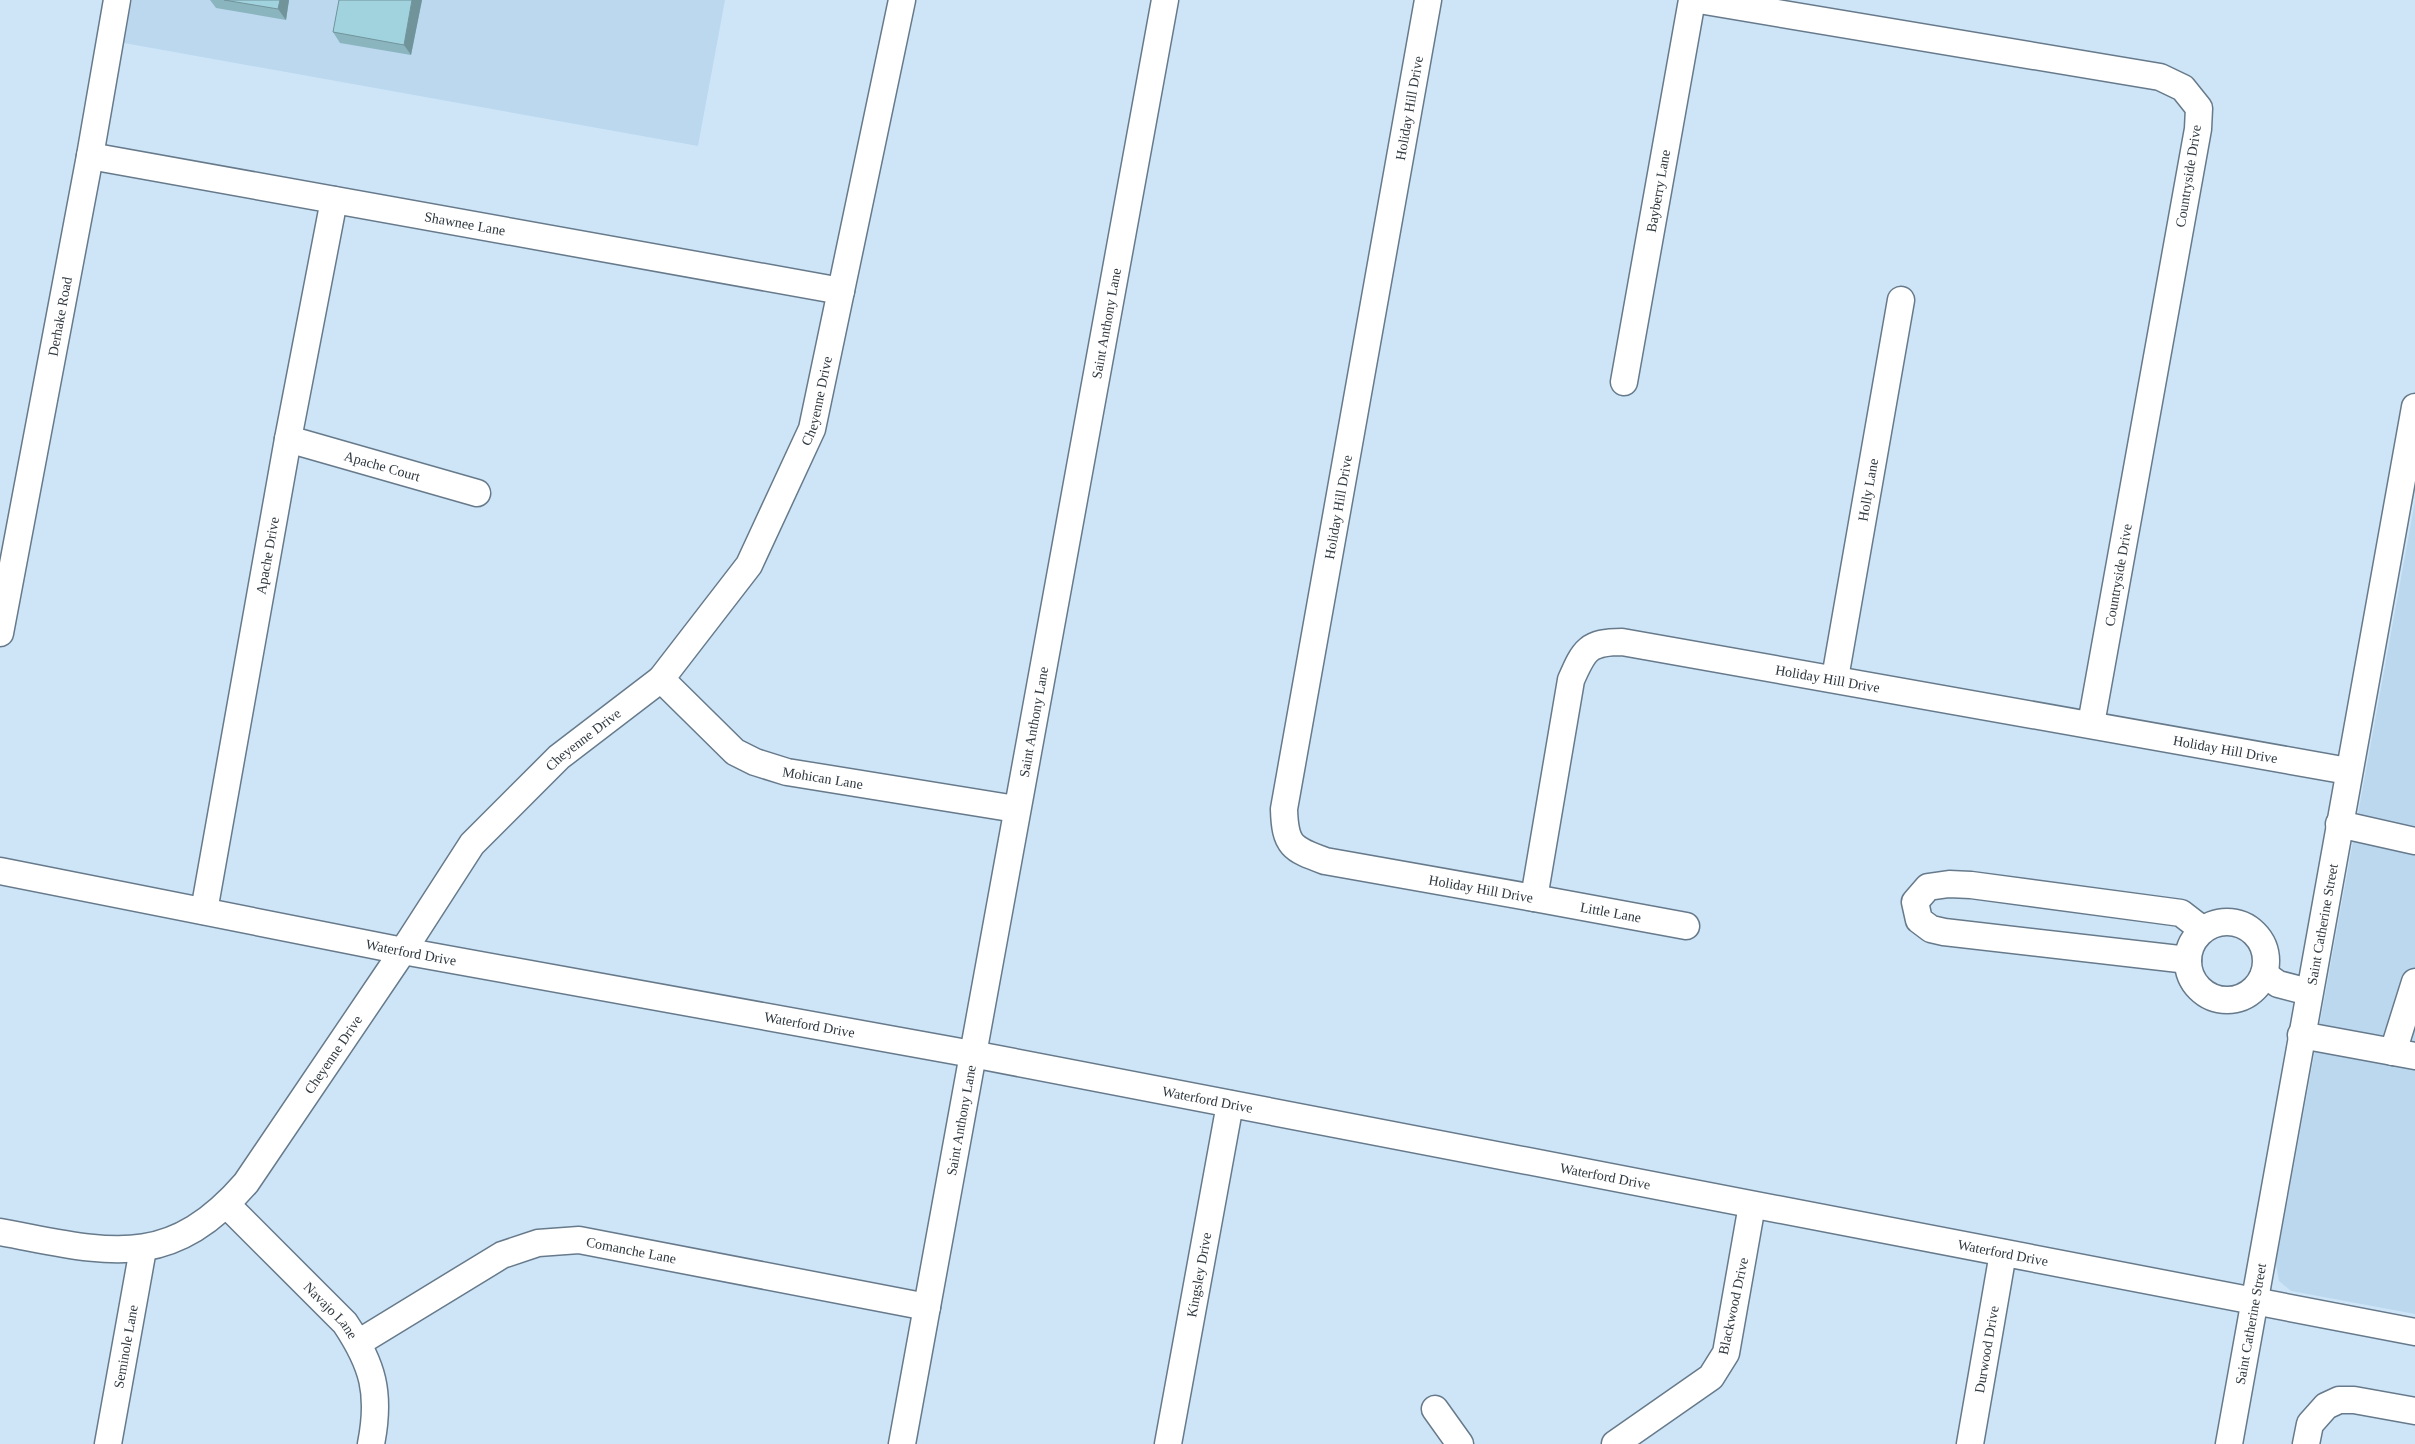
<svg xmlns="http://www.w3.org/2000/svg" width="2415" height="1444" viewBox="0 0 2415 1444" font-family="'Times New Roman',serif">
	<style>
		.built { fill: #bcd8ef }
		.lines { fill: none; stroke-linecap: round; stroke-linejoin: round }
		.minor-casing { stroke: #667a8b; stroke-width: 29 }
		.minor { stroke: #fff; stroke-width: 26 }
		.wall { fill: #8ab5bf }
		.shaded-wall { fill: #71949b }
		.building { fill: #a1d3de; stroke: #71949b }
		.labels { text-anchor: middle; stroke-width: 4.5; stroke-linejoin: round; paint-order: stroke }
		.street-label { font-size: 14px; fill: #2f383f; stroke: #fff }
	</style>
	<rect width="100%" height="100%" fill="#cee5f7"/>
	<!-- built -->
	<path class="built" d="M132 0H725L698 146 124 43Z
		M2415 501V1314L2291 1291 2279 1281 2276 1264Z"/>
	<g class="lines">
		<!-- minor casing -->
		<g class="minor-casing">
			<g id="minor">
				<path id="s1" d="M1428 0 1284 809C1285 846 1292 849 1325 861L1534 898 1571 680C1584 650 1588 642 1622 642L2348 771"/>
				<path d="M1699 0 2160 77 2183 88 2199 108 2198 129 2091 724"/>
				<path id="s2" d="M90 156 841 291"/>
				<path id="s3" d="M1624 382 1692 0"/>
				<path id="s4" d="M288 439 477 493"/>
				<path id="s5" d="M0 633 90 156 117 0"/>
				<path id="s6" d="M1835 678 1901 300"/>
				<path id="s7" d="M661 679 735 752 755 762 787 772 1016 809"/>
				<path d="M2339 824 2415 841"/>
				<path id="s8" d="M0 871 403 951 972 1054 2415 1332"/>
				<path id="s9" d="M1534 898 1686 926"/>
				<path id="s10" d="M204 911 288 439 334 200"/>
				<circle cx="2227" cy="961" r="39"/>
				<path d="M2188 960 1944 932 1931 929 1919 920 1915 902 1928 887 1949 884 1971 885 2181 913 2203 930"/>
				<path d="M2264 974 2278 984 2309 992"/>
				<path d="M2301 1035 2415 1056"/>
				<path d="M2393 1052 2415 982"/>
				<path id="s11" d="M227 1205 345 1323C373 1365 381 1393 371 1444"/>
				<path id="s12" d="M0 1232C105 1251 167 1274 246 1183L403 951 472 844 559 757 661 679 749 565 812 429 902 0"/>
				<path id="s13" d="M358 1343 502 1255 538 1243 579 1240 927 1307"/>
				<path d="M1435 1409 1460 1444"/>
				<path id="s14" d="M108 1444 143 1249"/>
				<path id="s15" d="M902 1444 1165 0"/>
				<path id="s16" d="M1168 1444 1230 1104"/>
				<path d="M1615 1444 1711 1377 1726 1353 1752 1205"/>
				<path id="s17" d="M1970 1444 2003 1253"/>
				<path id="s18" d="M2229 1444 2415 407"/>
				<path d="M2306 1444 2310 1424 2326 1406 2339 1400H2354L2415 1411"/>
			</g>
		</g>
		<!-- minor -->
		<use href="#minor" class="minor"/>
	</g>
	<!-- wall -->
	<path class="wall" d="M210 0H289L286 20 216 8Z
		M339 0H422L411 55 340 43 333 32Z"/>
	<!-- shaded-wall -->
	<path class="shaded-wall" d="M280 0H289L286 20 278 9Z
		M412 0H422L411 55 404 45Z"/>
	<!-- building -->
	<path class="building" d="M224 0H280L278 9Z
		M339 0H412L404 45 333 32Z"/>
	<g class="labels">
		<!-- street labels -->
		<g class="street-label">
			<text transform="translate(1409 108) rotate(-80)" y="5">Holiday Hill Drive</text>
			<text transform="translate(2188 176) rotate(-81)" y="5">Countryside Drive</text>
			<text dy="5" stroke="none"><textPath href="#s3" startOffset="194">Bayberry Lane</textPath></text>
			<text dy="5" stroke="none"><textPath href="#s2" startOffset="381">Shawnee Lane</textPath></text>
			<text dy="5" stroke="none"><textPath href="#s5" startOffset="322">Derhake Road</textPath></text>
			<text dy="5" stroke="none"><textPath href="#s15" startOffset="1139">Saint Anthony Lane</textPath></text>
			<text dy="5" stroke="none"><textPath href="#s12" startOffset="1250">Cheyenne Drive</textPath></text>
			<text dy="5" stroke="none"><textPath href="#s4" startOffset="98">Apache Court</textPath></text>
			<text dy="5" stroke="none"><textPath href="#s6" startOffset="191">Holly Lane</textPath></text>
			<text transform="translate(1338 507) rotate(-80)" y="5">Holiday Hill Drive</text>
			<text dy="5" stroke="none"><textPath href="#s10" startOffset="361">Apache Drive</textPath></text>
			<text transform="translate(2118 575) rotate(-80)" y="5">Countryside Drive</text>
			<text dy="5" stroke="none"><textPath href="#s1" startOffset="1608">Holiday Hill Drive</textPath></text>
			<text dy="5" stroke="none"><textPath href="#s15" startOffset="734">Saint Anthony Lane</textPath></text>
			<text dy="5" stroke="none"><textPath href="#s12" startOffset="829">Cheyenne Drive</textPath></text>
			<text dy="5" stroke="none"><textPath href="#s1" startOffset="2012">Holiday Hill Drive</textPath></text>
			<text dy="5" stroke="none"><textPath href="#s7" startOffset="196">Mohican Lane</textPath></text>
			<text dy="5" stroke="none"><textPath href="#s1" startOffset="1054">Holiday Hill Drive</textPath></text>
			<text dy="5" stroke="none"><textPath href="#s9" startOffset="78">Little Lane</textPath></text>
			<text dy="5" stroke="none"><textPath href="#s18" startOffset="528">Saint Catherine Street</textPath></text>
			<text dy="5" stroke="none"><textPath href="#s8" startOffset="419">Waterford Drive</textPath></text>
			<text dy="5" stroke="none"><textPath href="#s8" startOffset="824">Waterford Drive</textPath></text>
			<text dy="5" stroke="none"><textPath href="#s12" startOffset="424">Cheyenne Drive</textPath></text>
			<text dy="5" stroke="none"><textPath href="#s8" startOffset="1229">Waterford Drive</textPath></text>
			<text dy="5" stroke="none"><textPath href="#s15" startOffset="329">Saint Anthony Lane</textPath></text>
			<text dy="5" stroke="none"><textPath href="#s8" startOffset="1634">Waterford Drive</textPath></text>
			<text dy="5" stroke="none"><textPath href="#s13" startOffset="301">Comanche Lane</textPath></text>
			<text dy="5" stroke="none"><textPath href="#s8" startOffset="2039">Waterford Drive</textPath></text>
			<text dy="5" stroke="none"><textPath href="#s16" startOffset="172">Kingsley Drive</textPath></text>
			<text transform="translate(1733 1306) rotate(-78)" y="5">Blackwood Drive</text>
			<text dy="5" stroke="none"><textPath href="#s11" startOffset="148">Navajo Lane</textPath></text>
			<text dy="5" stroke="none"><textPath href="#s18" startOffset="122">Saint Catherine Street</textPath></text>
			<text dy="5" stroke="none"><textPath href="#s14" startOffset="99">Seminole Lane</textPath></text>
			<text dy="5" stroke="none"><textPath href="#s17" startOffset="96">Durwood Drive</textPath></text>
		</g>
	</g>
</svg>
